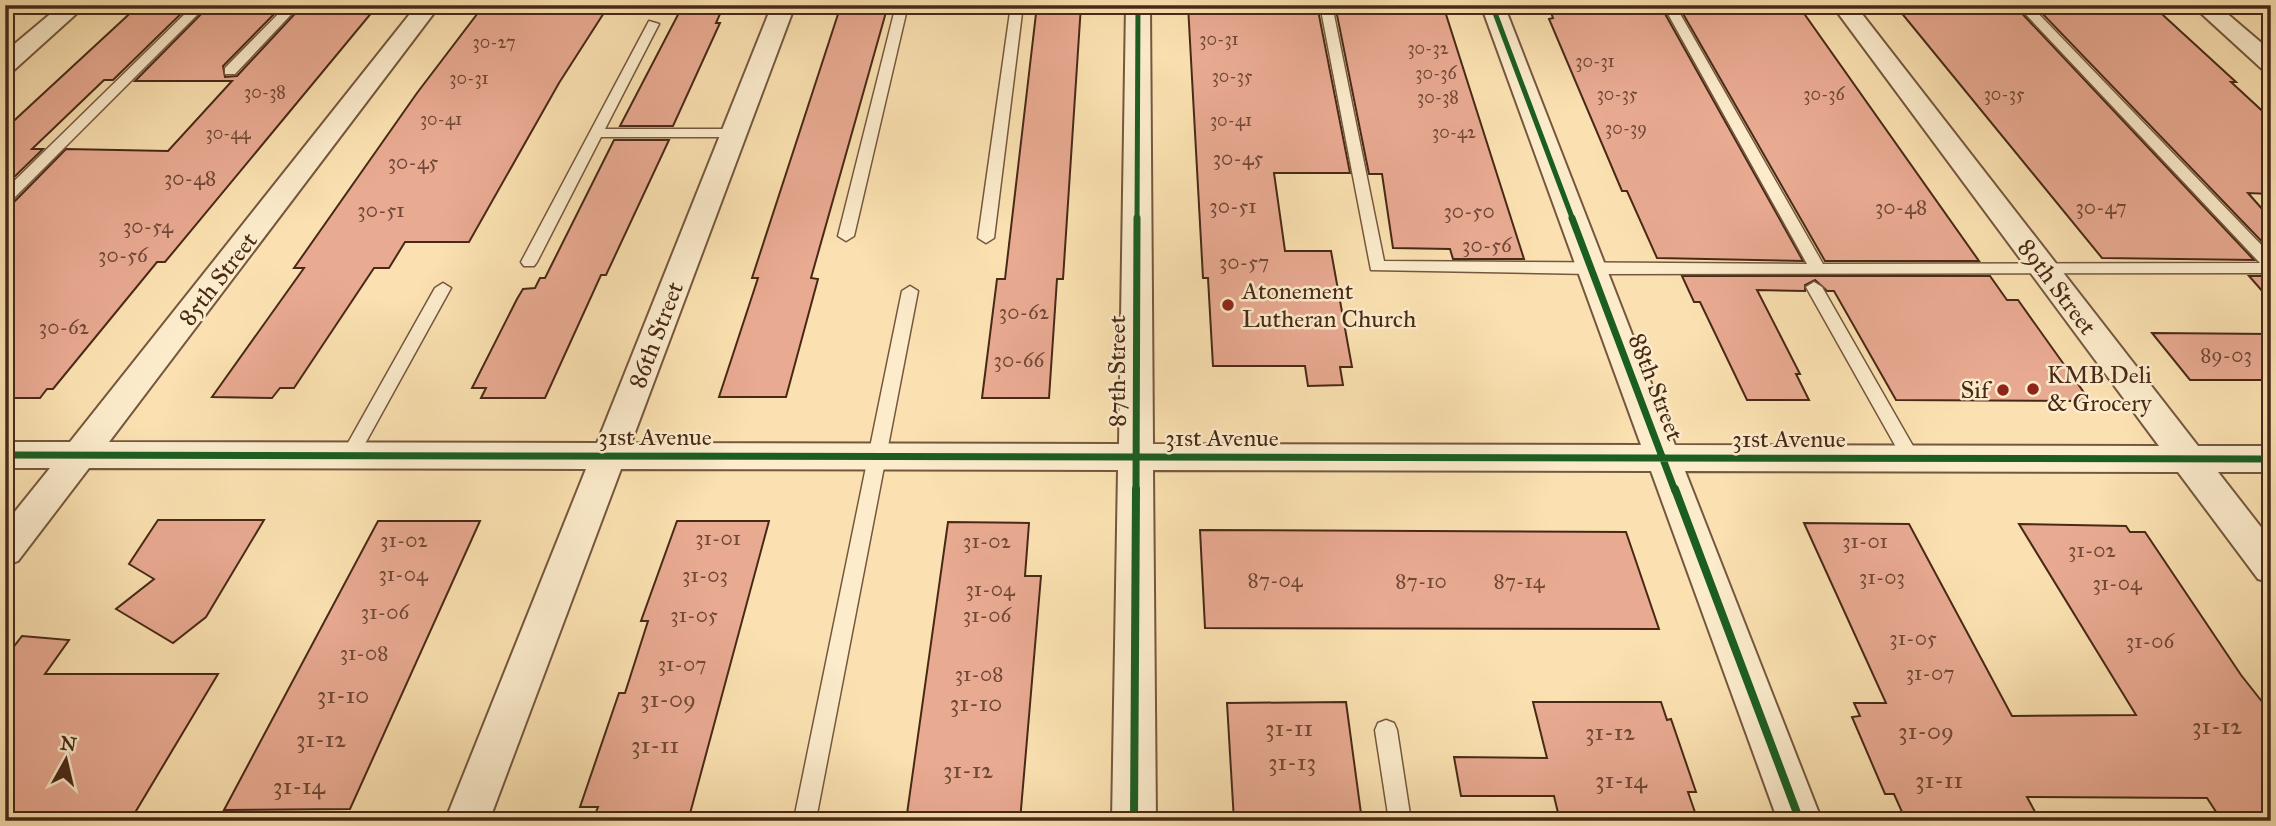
<svg xmlns="http://www.w3.org/2000/svg" width="2276" height="826" viewBox="0 0 2276 826" font-family="'IM FELL Great Primer',serif">
	<style>
		.building { fill: #e9aa92; stroke: #482917; stroke-width: 2 }
		.lines { fill: none; stroke-linecap: round; stroke-linejoin: round }
		.lane-casing { stroke: #75573e; stroke-width: 3 }
		.street-casing { stroke: #75573e; stroke-width: 4 }
		.lane { fill: #fceccc; fill-rule: evenodd }
		.street { fill: #fceccc; fill-rule: evenodd }
		.cycleway-far2-casing { stroke: #fceccc; stroke-width: 9 }
		.cycleway-far1-casing { stroke: #fceccc; stroke-width: 11 }
		.cycleway-casing { stroke: #fceccc; stroke-width: 12 }
		.cycleway-far2 { stroke: #1b5e20; stroke-width: 5 }
		.cycleway-far1 { stroke: #1b5e20; stroke-width: 7 }
		.cycleway { stroke: #1b5e20; stroke-width: 8 }
		.poi-dot { fill: #8f2418; stroke: #fceccc; stroke-width: 2.5 }
		.labels { text-anchor: middle; stroke-width: 5; stroke-linejoin: round; paint-order: stroke }
		.far-number-label { font-size: 18px; fill: #704936 }
		.number-label { font-size: 21px; fill: #704936 }
		.street-label { font-size: 24px; fill: #482917; stroke: #fceccc }
		.poi-label { font-size: 24px; fill: #482917; stroke: #fceccc; text-anchor: start }
		.near-number-label { font-size: 24px; fill: #704936 }
	</style>
	<rect width="100%" height="100%" fill="#fbe1b1"/>
	<filter id="stains"><feTurbulence type="fractalNoise" baseFrequency=".00286" numOctaves="4"/><feColorMatrix values="0 0 0 0 .2 0 0 0 0 .09 0 0 0 0 .02 0 0 0 .5 -.17"/></filter>
	<radialGradient id="worn" r=".72"><stop offset=".6" stop-color="#630" stop-opacity="0"/><stop offset="1" stop-color="#630" stop-opacity=".3"/></radialGradient>
	<!-- building -->
	<path class="building" d="M139 5H190L113 80H104L32 149H43L5 186V129Z
		M210 5H283L223 66 225 77 237 76 303 5H378L165 262H157L53 389H47L40 398H5V206L12 204 66 149 168 151 232 81H135Z
		M484 5H609L559 83 469 242H405L389 268H374L294 388H280L272 398 212 397 304 268H294L417 93Z
		M683 5H724L716 23H720L673 126H620Z
		M841 5H888L811 278 818 279 786 397H719L758 278H752Z
		M1037 5H1081L1063 279H1057L1049 398H982L997 279H1005Z
		M1188 5H1317L1350 173H1274L1285 251H1331L1352 367H1340L1343 385 1308 386 1305 366H1213L1208 278H1203Z
		M1335 5H1443L1524 259H1453L1450 249 1393 248 1382 174H1369Z
		M1548 5H1597L1601 12H1664L1803 261 1657 258 1627 191H1622L1549 19 1553 18Z
		M1741 5H1798L1979 261H1825L1682 12 1746 13Z
		M1895 5H2014L2254 260 2102 258Z
		M2034 5H2152L2236 82H2231L2271 119V194L2248 193 2271 219V251Z
		M614 140H669L606 275H601L545 398H481L486 388H472L517 299 523 289 535 288 540 278H545Z
		M1682 276H1990L2007 300H2018L2090 401 1896 400 1834 291H1827L1815 280 1805 285V291L1757 290 1800 374H1796L1809 400H1747L1700 302H1694Z
		M2249 276H2271V301Z
		M2152 333 2271 334V380H2190Z
		M158 520H264L206 617 173 643 116 609 154 579 129 564Z
		M378 521H480L350 809 224 810Z
		M677 521H769L688 821 594 817 598 807H580L619 693H625L648 621H641Z
		M948 522 1029 523 1025 576H1041L1020 821H906Z
		M1804 523 1909 524 2012 716 2136 715 2019 524 2126 526 2130 532H2145L2241 675 2271 713V821H2222L2207 798 2027 797 2040 821H1906L1894 794H1885L1852 717 1860 716 1854 703H1886Z
		M1200 530 1626 532 1659 629 1205 628Z
		M22 636 69 640 45 674H218L130 821H5V658Z
		M1346 702 1362 821H1234L1227 703Z
		M1533 702H1661L1667 720 1671 719 1696 792H1688L1698 821H1560L1554 796H1461L1454 757 1547 758Z"/>
	<g class="lines">
		<!-- lane casing -->
		<g class="lane-casing">
			<path id="lane" d="M194 5H207L10 202 5 203V190Z
				M287 5H300L235 74H225V68Z
				M620 5H632L624 13 618 9Z
				M896 5H908L854 236 846 241 838 236Z
				M1011 5H1023L994 238 986 243 978 238Z
				M1320 5H1332L1384 261 1807 264 1663 5H1675L1823 264 2260 263 2017 5H2030L2271 255V273L1591 274 1371 270Z
				M649 21 659 24 605 129H734L741 133 734 137H601L537 262 534 266H524L521 262Z
				M1814 282 1822 287 1917 453 1920 458 1917 463H1905L1806 287Z
				M443 283 451 288 356 460H344L341 455 344 450 435 288Z
				M910 286 918 291 817 814 814 821H798L795 814 902 291Z
				M1386 720 1394 723 1397 730 1411 821H1389L1375 730 1378 723Z"/>
		</g>
		<!-- street casing -->
		<g class="street-casing">
			<path id="street" d="M61 5H86L14 70 5 72V52Z
				M417 5H440L109 442 597 443 772 5H795L631 443 1119 444 1126 5H1150L1153 444 1641 445 1481 5H1504L1675 445 2159 446 1832 5H1855L2198 446H2271V472H2218L2271 540V583L2258 579 2178 472 1685 471 1822 821H1778L1651 471 1153 470 1156 821H1112L1118 470 621 469 489 821H445L586 469 89 468 18 561 5 566V524L50 468H5V442H70Z
				M2192 5H2217L2271 51V71L2262 69Z"/>
		</g>
		<!-- lane -->
		<use href="#lane" class="lane"/>
		<!-- street -->
		<use href="#street" class="street"/>
		<!-- cycleway-far2 casing -->
		<g class="cycleway-far2-casing">
			<path id="cycleway-far2" d="M1492 5 1573 220
				M1137 220 1138 5"/>
		</g>
		<!-- cycleway-far1 casing -->
		<g class="cycleway-far1-casing">
			<path id="cycleway-far1" d="M1572 218 1675 491
				M5 455 2271 459
				M1136 491 1137 218"/>
		</g>
		<!-- cycleway casing -->
		<g class="cycleway-casing">
			<path id="cycleway" d="M1675 489 1800 821
				M1134 821 1136 489"/>
		</g>
		<!-- cycleway-far2 -->
		<use href="#cycleway-far2" class="cycleway-far2"/>
		<!-- cycleway-far1 -->
		<use href="#cycleway-far1" class="cycleway-far1"/>
		<!-- cycleway -->
		<use href="#cycleway" class="cycleway"/>
	</g>
	<!-- markers -->
	<g class="poi-dot">
		<circle cx="1228" cy="305" r="7"/>
		<circle cx="2033" cy="389" r="7"/>
		<circle cx="2003" cy="390" r="7"/>
	</g>
	<g class="labels">
		<!-- far-number labels -->
		<g class="far-number-label">
			<text x="1219" y="45">30-31</text>
			<text x="494" y="48">30-27</text>
			<text x="1428" y="54">30-32</text>
			<text x="1595" y="67">30-31</text>
			<text x="1436" y="79">30-36</text>
			<text x="1232" y="82">30-35</text>
			<text x="469" y="84">30-31</text>
			<text x="265" y="98">30-38</text>
			<text x="1617" y="100">30-35</text>
			<text x="1824" y="100">30-36</text>
			<text x="2004" y="100">30-35</text>
			<text x="1438" y="103">30-38</text>
			<text x="441" y="125">30-41</text>
			<text x="1231" y="126">30-41</text>
			<text x="1626" y="134">30-39</text>
			<text x="1454" y="138">30-42</text>
			<text x="228" y="139">30-44</text>
		</g>
		<!-- number labels -->
		<g class="number-label">
			<text x="1238" y="165">30-45</text>
			<text x="413" y="169">30-45</text>
			<text x="190" y="185">30-48</text>
			<text x="1233" y="213">30-51</text>
			<text x="1901" y="214">30-48</text>
			<text x="2101" y="214">30-47</text>
			<text x="381" y="217">30-51</text>
			<text x="1469" y="218">30-50</text>
			<text x="148" y="233">30-54</text>
			<text x="1487" y="252">30-56</text>
			<text x="123" y="262">30-56</text>
			<text x="1244" y="269">30-57</text>
			<text x="1024" y="319">30-62</text>
			<text x="64" y="334">30-62</text>
			<text x="2226" y="362">89-03</text>
			<text x="1019" y="367">30-66</text>
			<text x="718" y="545">31-01</text>
			<text x="404" y="547">31-02</text>
			<text x="987" y="548">31-02</text>
			<text x="1865" y="548">31-01</text>
			<text x="2092" y="557">31-02</text>
			<text x="403" y="581">31-04</text>
			<text x="705" y="582">31-03</text>
			<text x="1882" y="584">31-03</text>
			<text x="1275" y="587">87-04</text>
			<text x="1421" y="588">87-10</text>
			<text x="1519" y="588">87-14</text>
			<text x="2117" y="590">31-04</text>
			<text x="990" y="596">31-04</text>
			<text x="385" y="619">31-06</text>
			<text x="694" y="622">31-05</text>
			<text x="987" y="622">31-06</text>
			<text x="1913" y="645">31-05</text>
			<text x="2150" y="648">31-06</text>
			<text x="364" y="660">31-08</text>
			<text x="682" y="671">31-07</text>
			<text x="1930" y="680">31-07</text>
			<text x="979" y="681">31-08</text>
		</g>
		<!-- street labels -->
		<g class="street-label">
			<text transform="translate(218 279) rotate(-52)" y="8">85th Street</text>
			<text transform="translate(2057 287) rotate(53)" y="8">89th Street</text>
			<text transform="translate(656 335) rotate(-69)" y="8">86th Street</text>
			<text transform="translate(1117 371) rotate(-90)" y="8">87th Street</text>
			<text transform="translate(1656 387) rotate(69)" y="8">88th Street</text>
			<text x="655" y="445">31st Avenue</text>
			<text x="1222" y="446">31st Avenue</text>
			<text x="1789" y="447">31st Avenue</text>
		</g>
		<!-- poi labels -->
		<g class="poi-label">
			<text x="1242" y="299">Atonement<tspan x="1242" dy="28">Lutheran Church</tspan></text>
			<text x="2047" y="383">KMB Deli<tspan x="2047" dy="28">&amp; Grocery</tspan></text>
			<text x="1989" y="398" text-anchor="end">Sif</text>
		</g>
		<!-- near-number labels -->
		<g class="near-number-label">
			<text x="343" y="703">31-10</text>
			<text x="668" y="707">31-09</text>
			<text x="976" y="711">31-10</text>
			<text x="2217" y="734">31-12</text>
			<text x="1289" y="736">31-11</text>
			<text x="1926" y="739">31-09</text>
			<text x="1610" y="740">31-12</text>
			<text x="321" y="747">31-12</text>
			<text x="655" y="753">31-11</text>
			<text x="1292" y="770">31-13</text>
			<text x="968" y="778">31-12</text>
			<text x="1621" y="788">31-14</text>
			<text x="1939" y="788">31-11</text>
			<text x="299" y="794">31-14</text>
		</g>
	</g>
	<!-- margin -->
	<rect width="2276" height="826" fill="none" stroke="#fbe1b1" stroke-width="28"/>
	<rect x="7" y="7" width="2262" height="812" fill="none" stroke="#482917" stroke-width="3.5"/>
	<rect x="14" y="14" width="2248" height="798" fill="none" stroke="#482917" stroke-width="2"/>
	<!-- north arrow -->
	<g transform="translate(66 760) rotate(8)" stroke="#fceccc" stroke-width="5" paint-order="stroke">
	<path d="M0-5L12 26L0 18L-12 26Z" fill="#482917"/>
	<text y="-10" font-size="19" font-weight="bold" text-anchor="middle" fill="#482917">N</text>
	</g>
	<rect width="100%" height="100%" filter="url(#stains)"/>
	<rect width="100%" height="100%" fill="url(#worn)"/>
</svg>
